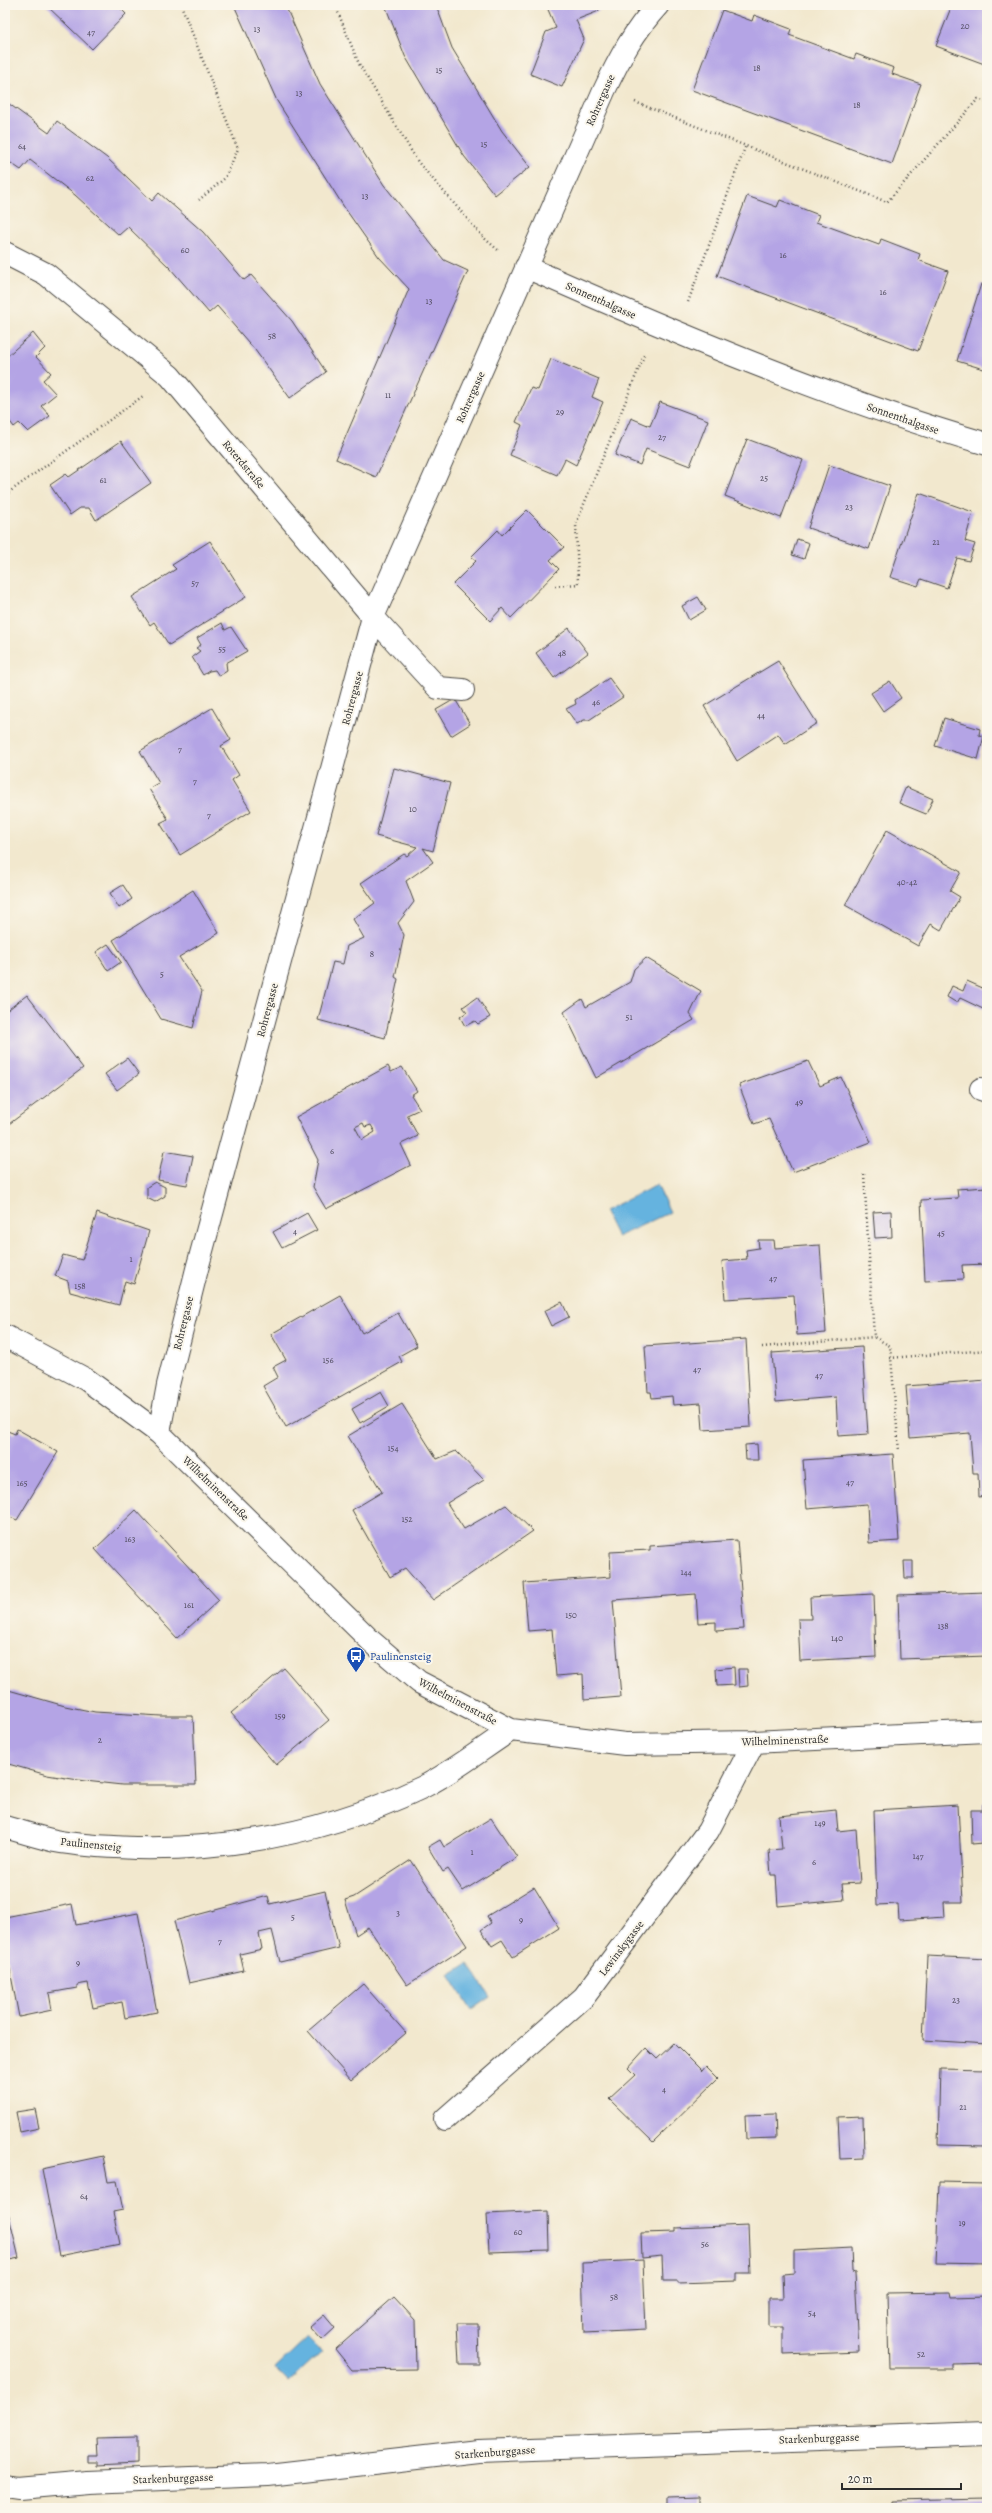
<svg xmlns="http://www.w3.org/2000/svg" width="992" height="2513" viewBox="0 0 992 2513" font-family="Alegreya,serif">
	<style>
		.water { fill: #65b3df; stroke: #486f85 }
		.building { fill: #b4a4e5; fill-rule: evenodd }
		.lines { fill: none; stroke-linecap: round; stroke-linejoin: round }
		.street-casing { stroke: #494743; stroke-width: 24 }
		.path { stroke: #494743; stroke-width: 2.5; stroke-dasharray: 1 3; stroke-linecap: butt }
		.street { stroke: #fff; stroke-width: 22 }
		.labels { text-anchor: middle; stroke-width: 4; stroke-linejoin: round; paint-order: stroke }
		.number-label { font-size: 9px; fill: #4d495a }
		.street-label { font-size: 11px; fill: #2b2b2b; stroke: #fbf7ec }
		.transit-label { font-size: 11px; fill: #164399; stroke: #fbf7ec; text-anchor: start }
	</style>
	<rect width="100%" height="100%" fill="#fbf7ec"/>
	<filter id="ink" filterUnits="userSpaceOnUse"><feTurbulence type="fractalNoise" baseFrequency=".025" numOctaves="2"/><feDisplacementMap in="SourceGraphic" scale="8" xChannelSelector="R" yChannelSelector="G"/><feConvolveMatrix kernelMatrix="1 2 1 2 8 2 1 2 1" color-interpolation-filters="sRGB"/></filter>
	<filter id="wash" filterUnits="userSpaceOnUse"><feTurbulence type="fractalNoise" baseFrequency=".012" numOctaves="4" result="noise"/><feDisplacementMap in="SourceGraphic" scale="16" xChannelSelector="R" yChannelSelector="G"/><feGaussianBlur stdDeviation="0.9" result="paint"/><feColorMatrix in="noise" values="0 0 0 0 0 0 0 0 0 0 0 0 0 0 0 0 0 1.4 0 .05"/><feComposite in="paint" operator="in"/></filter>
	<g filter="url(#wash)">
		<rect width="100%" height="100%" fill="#f2e8ce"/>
		<!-- water -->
		<path class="water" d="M657 1185 670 1212 617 1237 604 1211Z
			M468 1963 490 1997 471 2010 449 1975Z
			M307 2338 321 2352 289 2382 275 2368Z"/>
		<g id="blocks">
			<!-- building -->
			<path class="building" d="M46 5H117L126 14 92 49Z
				M234 5H285L320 84 384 185 444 260 468 271 376 477 336 459 409 289 379 257 344 207 277 101Z
				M385 5H436L452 48 502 131 530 167 495 195 464 156 405 56Z
				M546 5H596L599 11 576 20 584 39 562 87 530 74 546 32 556 28Z
				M952 5H987V65L936 46Z
				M722 10 752 21 754 15 791 29 789 35 854 59 856 54 894 68 892 74 921 84 892 164 692 90Z
				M5 101 49 133 57 121 107 158 152 201 159 193 203 232 244 280 251 275 292 321 326 372 290 398 255 350 217 306 209 313 170 268 128 227 119 235 75 195 30 160 21 170 5 159Z
				M747 196 777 207 780 200 819 215 816 222 879 245 881 239 920 254 918 260 948 271 918 351 717 276Z
				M981 284 987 286V370L957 361Z
				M33 333 45 348 36 357 51 373 43 380 56 394 41 406 50 416 28 432 19 423 14 427 5 415V358Z
				M551 359 599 379 592 397 603 402 576 465 565 459 557 475 510 455 522 425 516 422 531 388 538 390Z
				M660 402 708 420 690 466 646 449 640 465 615 455 631 418 650 426Z
				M747 439 803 460 781 518 725 496Z
				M121 441 151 483 96 520 89 508H80L70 515 50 485 66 474 69 477Z
				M829 465 890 486 869 549 808 528Z
				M919 493 973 512 965 541 975 544 969 561 957 558 947 588 921 579 918 586 890 577Z
				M527 510 564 547 550 560 559 569 511 618 502 608 490 621 453 584 476 561 471 557 498 530 502 535Z
				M797 539 809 543 804 559 792 555Z
				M210 541 246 597 169 645 154 622 150 625 132 597 176 569 172 565Z
				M698 597 706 610 689 620 682 606Z
				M222 623 225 630 231 627 247 651 226 663 227 671 219 676 215 670 209 671 203 675 192 657 200 651 196 648 201 645 197 638Z
				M569 628 588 653 554 678 536 653Z
				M778 661 817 723 785 744 778 734 737 761 704 706Z
				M609 678 623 697 589 720H584L577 724 566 709 576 704 575 700Z
				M890 681 901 698 883 711 871 693Z
				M455 699 470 724 451 736 436 710Z
				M212 708 231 740 221 746 239 775 232 780 251 811 180 855 160 823 168 819 149 789 159 783 140 751Z
				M944 718 980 729 979 735 984 736 978 759 935 746Z
				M394 768 450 783 433 851 423 848 433 862 406 881 414 902 398 923 404 935 395 977 398 979 385 1038 318 1020 333 962 343 964 347 946 364 938 353 919 375 903 361 883 404 854 407 856 417 847 376 836Z
				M906 787 933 799 926 814 899 803Z
				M887 830 961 872 950 891 960 897 941 930 931 924 918 946 845 905Z
				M123 885 132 899 119 908 110 893Z
				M193 890 219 933 179 957 202 991 193 1028 161 1019 113 940Z
				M108 944 121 962 108 971 96 952Z
				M646 958 701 991 690 1014 694 1020 596 1078 564 1012 582 999 586 1007 630 982 634 969Z
				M967 981 987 990V1000L983 1009 960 998 957 1003 947 997 952 986 963 991Z
				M27 995 83 1068 5 1127V1012Z
				M477 997 490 1017 478 1024 475 1021 465 1026 460 1017 467 1012 463 1007Z
				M127 1058 139 1074 117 1090 105 1074Z
				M808 1061 820 1086 841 1077 871 1142 793 1172 769 1119 754 1124 739 1085Z
				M388 1066 391 1072 402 1067 417 1091 411 1095 420 1109 407 1115 418 1136 401 1144 411 1165 326 1209 313 1187 318 1160 296 1117ZM363 1123 365 1127 371 1125 375 1132 362 1140 355 1127Z
				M164 1151 193 1156 187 1185 158 1180Z
				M155 1182 165 1187V1196L155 1202 147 1198V1187Z
				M987 1187V1264L962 1265 963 1279 925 1281 921 1200 958 1198 957 1189Z
				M891 1211 892 1237 875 1238 873 1212Z
				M97 1213 149 1231 134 1284 125 1281 119 1305 70 1292 68 1281 55 1276 63 1255 82 1260Z
				M307 1213 317 1230 282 1248 273 1232Z
				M758 1240H774L775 1248 820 1245 826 1333 797 1335 794 1295 725 1299 722 1261 747 1259 746 1250 759 1248Z
				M340 1295 362 1333 398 1313 417 1346 399 1356 402 1362 286 1427 263 1386 278 1377 273 1367 286 1360 271 1334Z
				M562 1302 569 1317 551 1326 544 1311Z
				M746 1339 751 1427 703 1430 701 1403 673 1405 672 1396 652 1398 651 1392H648L645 1346Z
				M862 1347 868 1434 838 1436 836 1397 776 1402 772 1353Z
				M987 1380V1496L979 1497 978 1473H973L970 1433 910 1438 906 1386Z
				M381 1392 389 1406 360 1423 352 1409Z
				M402 1404 437 1459 456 1451 484 1480 447 1503 464 1529 506 1505 533 1531 433 1600 405 1568 390 1577 352 1510 382 1492 348 1436Z
				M17 1429 58 1452 17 1520 5 1515V1430L15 1434Z
				M757 1444 758 1460H746L745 1445Z
				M893 1454 899 1541 869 1543 867 1504 807 1509 803 1460Z
				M136 1510 219 1600 177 1638 95 1549Z
				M737 1540 744 1629 716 1631V1622L698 1623 696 1594 613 1600 621 1697 584 1700 583 1674 556 1676 552 1629 528 1631 524 1583 611 1577 610 1552 650 1550V1546Z
				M904 1561H913V1578H905Z
				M987 1592V1656L900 1659 898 1595Z
				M874 1594 876 1657 800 1661 798 1619H811L810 1597Z
				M734 1667 735 1685 717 1686 716 1669Z
				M284 1668 329 1720 276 1765 231 1713Z
				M738 1669H747L748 1686 739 1687Z
				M5 1689 65 1706 95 1712 161 1716H193L196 1785H122L85 1781 47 1775 5 1763Z
				M987 1803V1875H986L984 1843 972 1844 971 1810H983V1804Z
				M958 1805 963 1902H944L945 1917 899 1920 898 1904 877 1905 874 1810Z
				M836 1810 838 1831 856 1829 860 1883 842 1884 844 1900 778 1906 776 1875H771L769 1850 782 1849 779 1816Z
				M491 1818 517 1857 463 1891 448 1869 443 1872 428 1847 440 1840 444 1847Z
				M411 1860 467 1946 407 1985 368 1927 356 1935 345 1900 354 1897Z
				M534 1887 559 1928 513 1957 502 1940 492 1946 481 1930 491 1923 487 1916Z
				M325 1891 339 1948 280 1962 272 1930 259 1933 262 1949 240 1954 244 1971 189 1983 174 1921 268 1896 270 1904Z
				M72 1904 76 1925 138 1913 157 2012 125 2018 122 2002 93 2008 88 1983 77 1985V1988L49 1993 52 2010 19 2017 5 1944V1917Z
				M927 1956 987 1959V2044L923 2040Z
				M363 1984 406 2033 351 2080 308 2031Z
				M674 2043 702 2071 706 2066 718 2078 653 2142 609 2099 635 2075 628 2068 646 2048 657 2059Z
				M940 2068 987 2069V2146L938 2145Z
				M35 2109 39 2128 20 2132 16 2112Z
				M775 2114 776 2138 746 2139 745 2115Z
				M863 2116 864 2158 840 2159 838 2117Z
				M103 2156 108 2182 117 2181 123 2210 113 2212 120 2244 59 2256 42 2169Z
				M939 2183 987 2184V2264L936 2263Z
				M548 2211 549 2250 489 2252 487 2214Z
				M8 2212 19 2258 5 2261V2213Z
				M748 2225 750 2274H737V2281L678 2283V2281H663L662 2256 642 2258 641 2233 676 2232V2228Z
				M851 2248 852 2272 855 2273 859 2352 783 2355V2327H768V2299H783L782 2274 794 2273V2251Z
				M643 2260 646 2330 584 2333 582 2263Z
				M951 2292 952 2297 987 2296V2363L953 2364V2368H889L887 2293Z
				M394 2297 415 2320 416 2369 352 2370 335 2349Z
				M324 2315 335 2328 322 2340 310 2327Z
				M457 2323H478L479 2364H459Z
				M137 2437V2464L97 2466V2462H88V2455H97L96 2438Z
				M700 2497V2508H667V2498Z
				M987 2499V2508H893V2501Z"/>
		</g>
	</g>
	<g filter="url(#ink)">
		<use href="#blocks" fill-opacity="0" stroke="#494743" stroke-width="1"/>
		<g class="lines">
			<!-- street casing -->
			<g class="street-casing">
				<path id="street" d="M5 253 46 274 170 376 373 617 438 688 463 690
					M526 267C677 334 829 398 987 444
					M981 1089 987 1091
					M5 1336 87 1380 159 1433 371 1641 419 1682 511 1730 625 1744 754 1742 987 1731
					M159 1433 168 1385 197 1269 373 617 604 91C619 59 634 31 658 5
					M5 1827C22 1832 38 1837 55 1841 81 1846 109 1847 136 1848 235 1850 333 1830 423 1787 453 1772 483 1748 511 1730
					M445 2119 584 1997 708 1831 754 1742
					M5 2486 19 2488 88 2482 268 2475 478 2451 987 2433"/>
			</g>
			<!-- path -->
			<path class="path" d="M181 5 238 149 225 178 199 200
				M335 5 359 64 418 162 484 238 498 250
				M635 102 887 202 978 99 987 102
				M688 302 746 145
				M5 495 143 396
				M555 586 578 584 576 524 645 353
				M864 1174 874 1337 890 1346 899 1451
				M762 1347 874 1337
				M890 1358 987 1350"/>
			<!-- street -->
			<use href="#street" class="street"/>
		</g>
	</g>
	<!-- icons -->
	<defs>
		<g id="bus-pin" transform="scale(1)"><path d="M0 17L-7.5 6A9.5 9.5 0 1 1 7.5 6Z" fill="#1a4fb4" stroke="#fbf7ec"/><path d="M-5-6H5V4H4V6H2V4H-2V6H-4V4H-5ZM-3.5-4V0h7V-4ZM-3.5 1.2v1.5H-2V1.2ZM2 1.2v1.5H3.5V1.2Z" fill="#fff"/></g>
	</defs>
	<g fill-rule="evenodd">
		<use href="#bus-pin" x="356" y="1656"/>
	</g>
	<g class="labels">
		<!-- number labels -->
		<g class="number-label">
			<text x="965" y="29">20</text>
			<text x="257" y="32">13</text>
			<text x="91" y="35">47</text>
			<text x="757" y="71">18</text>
			<text x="439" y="73">15</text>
			<text x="299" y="96">13</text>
			<text x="857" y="108">18</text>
			<text x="484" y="147">15</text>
			<text x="22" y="149">64</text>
			<text x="90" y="181">62</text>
			<text x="365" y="199">13</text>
			<text x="185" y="253">60</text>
			<text x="783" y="258">16</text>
			<text x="883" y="295">16</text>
			<text x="429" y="304">13</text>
			<text x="272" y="339">58</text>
			<text x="388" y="398">11</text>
			<text x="560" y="415">29</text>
			<text x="662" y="440">27</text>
			<text x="764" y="481">25</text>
			<text x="103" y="483">61</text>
			<text x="849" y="510">23</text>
			<text x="936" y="545">21</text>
			<text x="195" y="586">57</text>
			<text x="222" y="652">55</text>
			<text x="562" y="656">48</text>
			<text x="596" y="705">46</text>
			<text x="761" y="718">44</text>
			<text x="180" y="752">7</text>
			<text x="195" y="784">7</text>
			<text x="413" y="812">10</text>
			<text x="209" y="818">7</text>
			<text x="907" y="885">40-42</text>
			<text x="372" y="957">8</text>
			<text x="162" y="977">5</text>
			<text x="629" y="1020">51</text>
			<text x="799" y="1105">49</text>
			<text x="332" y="1154">6</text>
			<text x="295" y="1234">4</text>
			<text x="941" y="1236">45</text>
			<text x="131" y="1262">1</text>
			<text x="773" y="1281">47</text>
			<text x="80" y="1289">158</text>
			<text x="328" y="1363">156</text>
			<text x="697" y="1372">47</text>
			<text x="819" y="1378">47</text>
			<text x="393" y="1451">154</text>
			<text x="850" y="1485">47</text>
			<text x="22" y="1486">165</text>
			<text x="407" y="1522">152</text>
			<text x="130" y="1542">163</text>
			<text x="686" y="1575">144</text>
			<text x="189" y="1608">161</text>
			<text x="571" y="1618">150</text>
			<text x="943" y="1629">138</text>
			<text x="837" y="1641">140</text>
			<text x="280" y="1719">159</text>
			<text x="100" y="1743">2</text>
			<text x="820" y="1826">149</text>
			<text x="472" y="1855">1</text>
			<text x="918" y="1859">147</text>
			<text x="814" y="1865">6</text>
			<text x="398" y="1916">3</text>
			<text x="293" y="1920">5</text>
			<text x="521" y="1923">9</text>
			<text x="220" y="1944">7</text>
			<text x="78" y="1966">9</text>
			<text x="956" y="2003">23</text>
			<text x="664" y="2092">4</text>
			<text x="963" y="2110">21</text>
			<text x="84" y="2199">64</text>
			<text x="962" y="2226">19</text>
			<text x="518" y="2235">60</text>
			<text x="705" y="2247">56</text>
			<text x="614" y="2300">58</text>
			<text x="812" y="2316">54</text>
			<text x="921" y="2357">52</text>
		</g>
		<!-- street labels -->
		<g class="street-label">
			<text transform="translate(600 100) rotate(-66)" y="4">Rohrergasse</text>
			<text transform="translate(601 300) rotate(24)" y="4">Sonnenthalgasse</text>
			<text transform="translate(470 397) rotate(-66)" y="4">Rohrergasse</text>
			<text transform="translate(903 418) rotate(19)" y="4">Sonnenthalgasse</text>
			<text transform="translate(244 464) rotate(50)" y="4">Roterdstraße</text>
			<text transform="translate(352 698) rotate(-75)" y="4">Rohrergasse</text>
			<text transform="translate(267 1010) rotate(-75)" y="4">Rohrergasse</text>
			<text transform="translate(183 1323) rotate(-76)" y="4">Rohrergasse</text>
			<text transform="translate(216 1488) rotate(44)" y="4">Wilhelminenstraße</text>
			<text transform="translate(458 1701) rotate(28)" y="4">Wilhelminenstraße</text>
			<text transform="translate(785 1740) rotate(-2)" y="4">Wilhelminenstraße</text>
			<text transform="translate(91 1844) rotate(6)" y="4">Paulinensteig</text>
			<text transform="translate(621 1948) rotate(-53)" y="4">Lewinskygasse</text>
			<text transform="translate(819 2438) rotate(-2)" y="4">Starkenburggasse</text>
			<text transform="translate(495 2452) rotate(-4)" y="4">Starkenburggasse</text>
			<text transform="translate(173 2478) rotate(-2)" y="4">Starkenburggasse</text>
		</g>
		<!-- transit labels -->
		<g class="transit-label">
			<text x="370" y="1660">Paulinensteig</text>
		</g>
	</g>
	<!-- margin -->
	<rect width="992" height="2513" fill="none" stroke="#fbf7ec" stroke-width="20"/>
	<!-- scale -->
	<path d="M842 2483v6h119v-6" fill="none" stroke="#2b2b2b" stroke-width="2"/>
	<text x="848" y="2483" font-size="12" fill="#2b2b2b" stroke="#fbf7ec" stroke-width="3" paint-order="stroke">20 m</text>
</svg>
